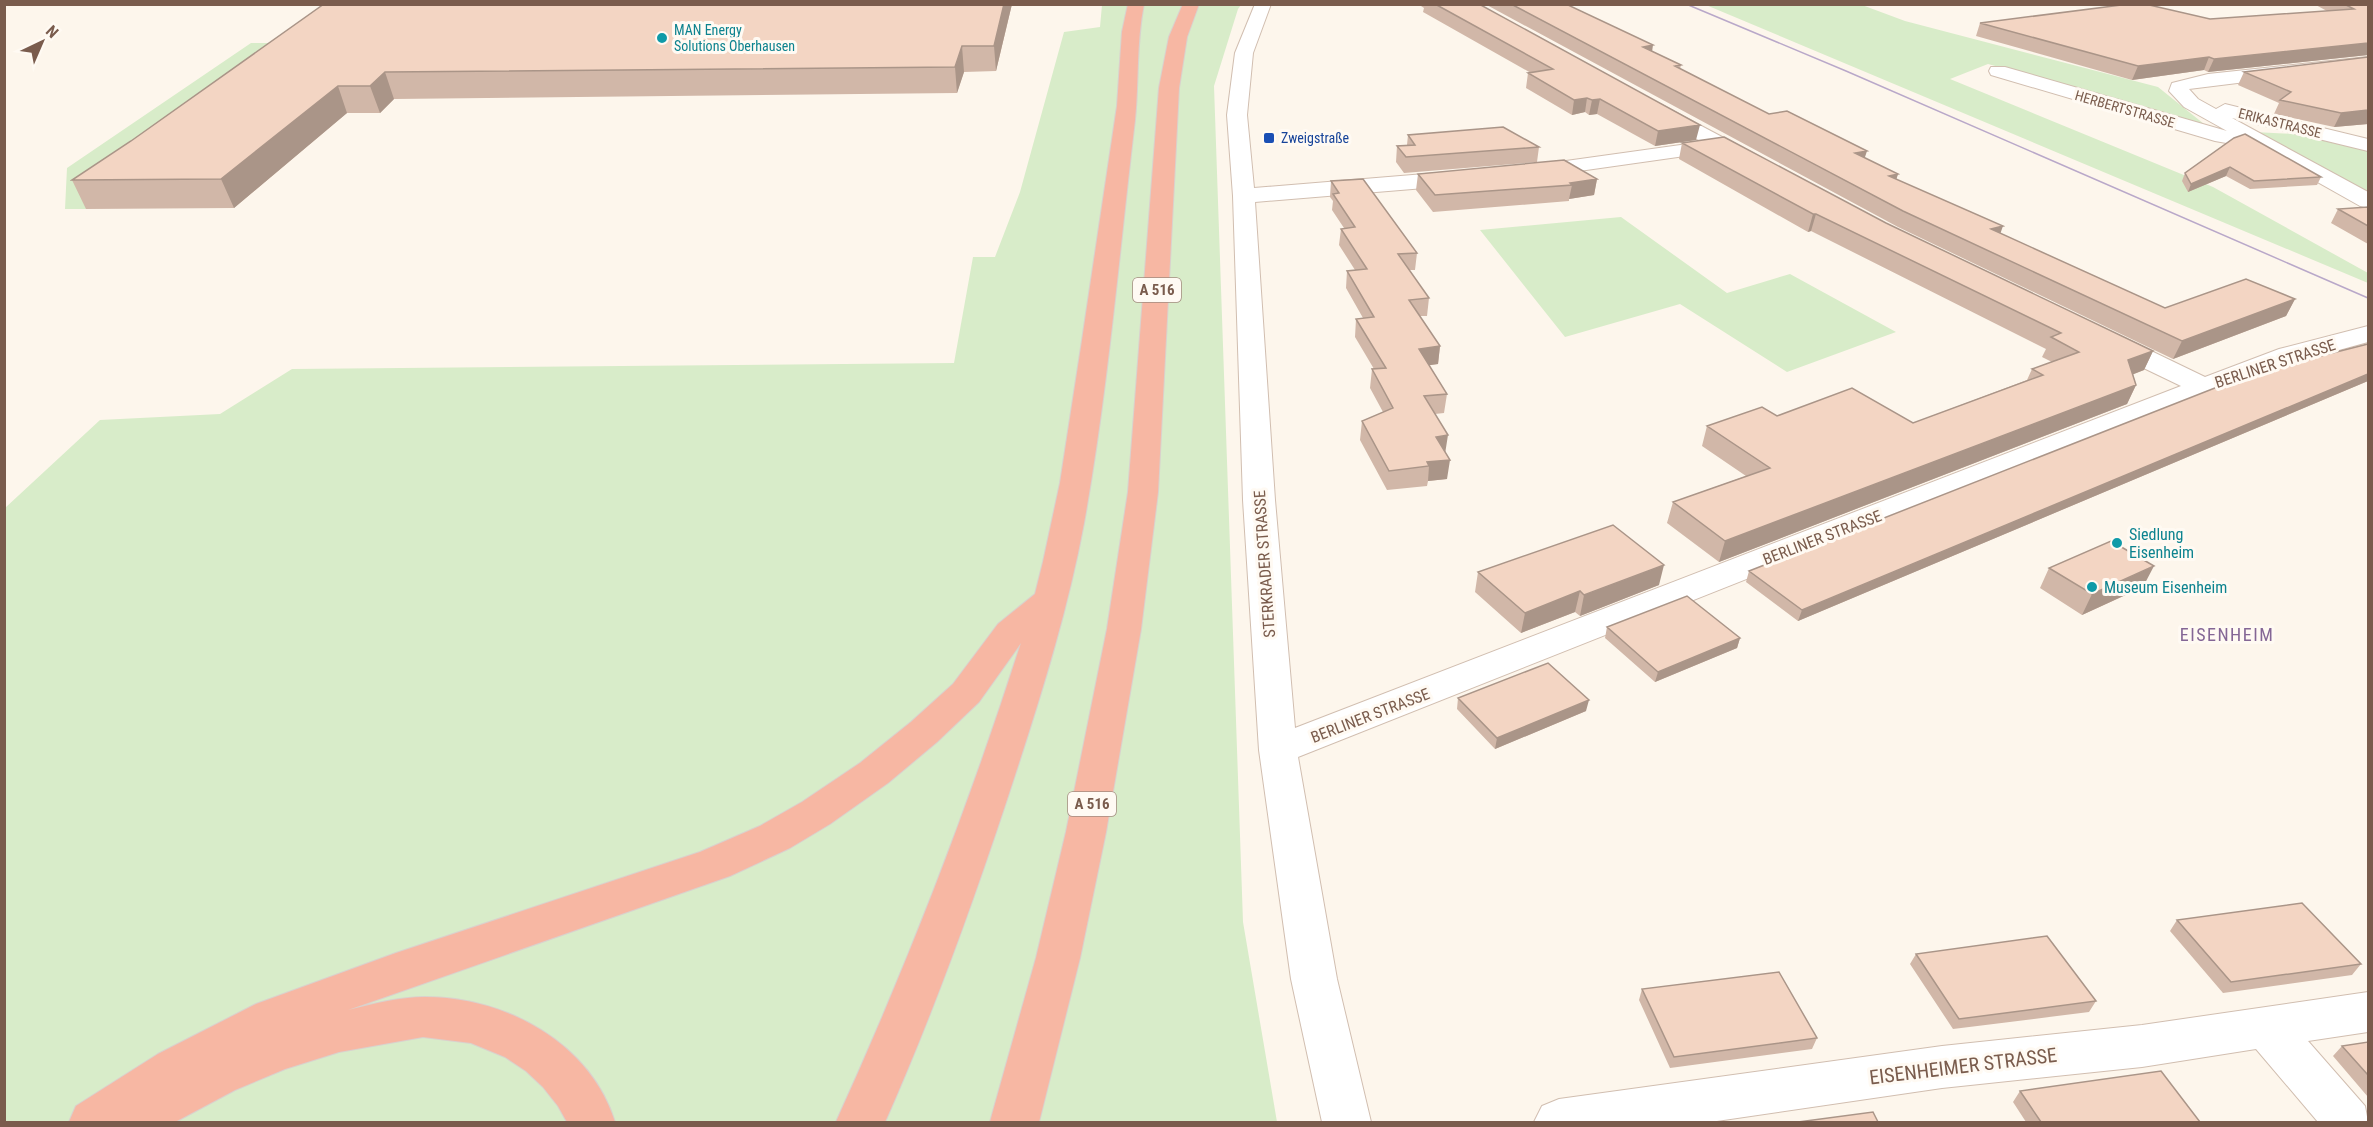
<svg xmlns="http://www.w3.org/2000/svg" width="2373" height="1127" viewBox="0 0 2373 1127" font-family="'Roboto Condensed',sans-serif">
	<style>
		.green { fill: #d8ecc9 }
		.lines { fill: none; stroke-linecap: round; stroke-linejoin: round }
		.minor-casing { stroke: #d1beb0; stroke-width: 2 }
		.highway-casing { stroke: #dad1cd; stroke-width: 2 }
		.minor { fill: #fff; fill-rule: evenodd }
		.highway { fill: #f7b7a3; fill-rule: evenodd }
		.tram { stroke: #b9a8c9; stroke-width: 1.5 }
		.wall { fill: #d1b7a8 }
		.shaded-wall { fill: #aa9588 }
		.building { fill: #f3d5c3; stroke: #aa9588; stroke-width: 1.5 }
		.culture-dot { fill: #0f9aa8; stroke: #fffaf3; stroke-width: 2 }
		.transit-dot { fill: #1a4fb4; stroke: #fffaf3; stroke-width: 2 }
		.labels { text-anchor: middle; stroke-width: 6; stroke-linejoin: round; paint-order: stroke }
		.far-culture-label { font-size: 14px; fill: #0d838f; stroke: #fffaf3; text-anchor: start }
		.far-street-label { font-size: 14px; fill: #7a5c4d; stroke: #fffaf3 }
		.far-transit-label { font-size: 14px; fill: #164399; stroke: #fffaf3; text-anchor: start }
		.shield { fill: #fffaf3; stroke: #a28b7f; stroke-width: 1.5 }
		.shield-label { font-size: 15px; font-weight: bold; fill: #7a5c4d }
		.street-label { font-size: 16px; fill: #7a5c4d; stroke: #fffaf3 }
		.culture-label { font-size: 16px; fill: #0d838f; stroke: #fffaf3; text-anchor: start }
		.neighbourhood-label { font-size: 18px; letter-spacing: 1.5px; fill: #846695; stroke: #fffaf3 }
		.near-street-label { font-size: 20px; fill: #7a5c4d; stroke: #fffaf3 }
	</style>
	<rect width="100%" height="100%" fill="#fdf6ec"/>
	<!-- green -->
	<path class="green" d="M1102 5H1241L1238 9 1214 86 1243 922 1277 1122H5V508L100 420 220 414 292 369 954 363 973 257H995L1020 192 1064 32 1100 27Z
		M1706 5H1862L1905 21 2158 87 2204 124 1988 64 1950 79 2213 187 2368 273V283Z
		M251 43H280L86 209H65L67 168Z
		M2254 132 2294 134 2368 151V193Z
		M1621 217 1727 293 1790 274 1896 332 1787 372 1680 304 1565 337 1480 230Z"/>
	<g class="lines">
		<!-- minor casing -->
		<g class="minor-casing">
			<path id="minor" d="M1255 4H1271L1253 53 1247 115 1254 188 1461 171 1469 173 1472 178 1469 183 1461 185 1255 202 1275 500 1295 728 2181 386 2100 347 2096 341 2100 335 2109 333 2118 335 2205 377 2279 349 2368 326V342L2299 361 2240 383 1298 757 1337 979 1371 1122H1322L1291 979 1259 750 1243 500 1233 196 1227 115 1235 53Z
				M2368 57V67L2189 89 2198 99 2216 109 2225 104 2368 139V151L2232 118 2368 192V208L2360 206 2241 139 2232 144 2215 141 1991 75 1989 71 1991 67H2005L2227 131 2184 107 2169 91 2172 83 2208 74Z
				M1658 103 1756 155 1760 159 1756 163 1749 165 1742 163 1720 151 1530 178 1522 177 1519 172 1522 167 1530 166 1702 142 1651 113 1648 109 1651 105Z
				M2368 992V1032L2308 1041 2365 1106 2368 1122H2318L2256 1049 2142 1067 1942 1088 1710 1122H1534L1542 1106 1559 1099 1942 1046 2142 1025Z"/>
		</g>
		<!-- highway casing -->
		<g class="highway-casing">
			<path id="highway" d="M1128 4H1144C1136 43 1139 81 1135 120 1119 254 1108 390 1084 523 1068 609 1042 692 1015 775 977 892 935 1009 885 1122H836C907 966 969 806 1021 643L979 702 937 742 888 783 830 824 790 848 730 876 348 1010C373 1004 399 997 425 997 506 997 590 1043 615 1122H567L558 1106 543 1087 526 1071 505 1057 471 1043 423 1037 339 1052 285 1069 235 1090 175 1122H69L76 1106 158 1054 256 1004 396 953 700 852 760 826 802 802 860 763 911 722 953 684 998 624 1035 594 1043 562 1060 483 1081 347 1117 106 1122 32Z
				M1183 4H1199L1187 37 1179 88 1158 492 1141 629 1106 832 1080 958 1039 1122H990L1036 958 1066 832 1107 629 1128 492 1159 88 1169 37Z"/>
		</g>
		<!-- minor -->
		<use href="#minor" class="minor"/>
		<!-- highway -->
		<use href="#highway" class="highway"/>
		<!-- tram -->
		<path class="tram" d="M1686 4 1846 71 2368 298"/>
	</g>
	<!-- wall -->
	<path class="wall" d="M324 4H1012L996 71 964 72 957 93 394 99 380 113H347L234 208 86 209 72 180 131 141Z
		M1418 4H1479L1696 140 1655 146 1597 114 1589 115 1585 112 1572 115 1526 88 1528 73H1531L1423 12 1424 8Z
		M1485 4H1566L1652 51 1681 65 1680 69 1769 114 1864 158 1898 174 1896 179 2000 233 2165 308 2295 299 2286 316 2173 359 1898 227Z
		M2314 4H2368V55L2208 72 2204 70 2132 80 1976 36 1980 23 2210 19 2327 11Z
		M2368 57V124L2334 127 2274 114 2279 103 2238 85 2244 72Z
		M1408 135 1539 147 1537 162 1404 173 1396 162 1397 146 1407 145Z
		M2234 138 2321 177 2317 185 2250 189 2226 176 2188 192 2182 181 2185 173Z
		M1682 143 1886 223 2153 351 2144 370 2133 374 2136 385 2127 404 1719 562 1667 523 1673 502 1746 476 1702 446 1707 426 1777 416 1913 423 2027 380 2032 369 2052 362 2042 357 2046 349 1811 231 1808 232 1679 159Z
		M1418 174 1597 179 1594 195 1569 199V201L1433 212 1416 190Z
		M1331 181 1417 253 1415 270H1409L1429 298 1427 316H1420L1440 346 1438 364 1429 365 1447 394 1444 413 1435 414 1445 452 1447 479 1428 481 1427 486 1387 490 1360 440 1362 421 1383 412 1370 388 1372 369H1374L1355 337 1356 319 1363 318 1346 288 1347 271 1355 270 1339 245 1341 229 1344 228 1332 210 1333 201 1330 197Z
		M2368 207V244L2331 223 2338 209Z
		M2368 344V381L1798 621 1746 582 1749 571Z
		M2049 568 2143 587 2082 615 2040 588Z
		M1478 572 1659 585 1580 616 1575 612 1521 633 1475 592Z
		M1607 627 1740 638 1737 648 1655 682 1605 638Z
		M1458 698 1586 711 1495 749 1457 709Z
		M2177 920 2361 964 2352 975 2223 993 2170 931Z
		M1916 954 2096 1001 2089 1012 1953 1029 1910 964Z
		M1642 989 1817 1038 1812 1049 1670 1068 1639 1000Z
		M2368 1042V1097L2333 1056 2342 1046Z
		M2020 1091 2200 1122H2026L2013 1102Z"/>
	<!-- shaded-wall -->
	<path class="shaded-wall" d="M1004 4H1012L996 71 994 46Z
		M2368 43V55L2208 72 2214 59Z
		M1653 45 1651 59 1643 47Z
		M962 46 964 72 957 93 955 67Z
		M2209 57 2204 70 2132 80 2138 66Z
		M385 72 394 99 380 113 370 86Z
		M338 86 347 113 234 208 221 179Z
		M1587 98 1585 112 1572 115 1574 100Z
		M1600 99 1597 114 1589 115 1592 100Z
		M2368 110V124L2334 127 2341 113Z
		M1700 125 1696 140 1655 146 1658 131Z
		M1867 151 1862 166 1855 153Z
		M2230 167 2226 176 2188 192 2191 184Z
		M1898 174 1893 190 1889 176Z
		M1597 179 1594 195 1569 199 1572 185 1570 183Z
		M1813 214H1816L1811 231 1808 232Z
		M2003 226 1997 243 1991 229Z
		M2295 299 2286 316 2173 359 2182 341Z
		M1440 346 1438 364 1417 367 1419 349Z
		M2153 351 2144 370 2119 380 2128 360Z
		M2368 374V381L1798 621 1802 610Z
		M2136 385 2127 404 1719 562 1725 541Z
		M1448 435 1445 454 1436 437Z
		M1450 460 1447 479 1428 481 1429 466 1427 462Z
		M1664 565 1659 585 1580 616 1584 595Z
		M2154 566 2143 587 2082 615 2092 594Z
		M1580 591 1575 612 1521 633 1525 613Z
		M1740 638 1737 648 1655 682 1658 672Z
		M1589 700 1586 711 1495 749 1497 738Z"/>
	<!-- building -->
	<path class="building" d="M324 4H1004L994 46H962L955 67 385 72 370 86H338L221 179 72 180 131 141Z
		M1435 4H1479L1700 125 1658 131 1600 99 1592 100 1587 98 1574 100 1528 73 1553 69Z
		M1511 4H1566L1653 45 1643 47 1681 65 1675 66 1769 114 1787 111 1867 151 1855 153 1898 174 1889 176 2003 226 1991 229 2165 308 2246 279 2295 299 2182 341 1903 211Z
		M2129 4H2145L2210 19 2354 9 2344 4H2368V43L2214 59 2209 57 2138 66 1980 23Z
		M2368 57V110L2341 113 2280 100 2291 92 2244 72Z
		M1503 127 1539 147 1406 157 1397 146 1415 145 1408 135Z
		M2245 134 2321 177 2254 181 2230 167 2191 184 2185 173 2234 138Z
		M1724 137 1886 223 2153 351 2128 360 2136 385 1725 541 1673 502 1770 468 1707 426 1762 407 1777 416 1852 388 1913 423 2043 375 2032 369 2079 352 2051 337 2061 333 1816 214H1813L1682 143Z
		M1564 160 1597 179 1570 183 1572 185 1435 195 1418 174Z
		M1363 179 1417 253 1398 254 1429 298 1409 300 1440 346 1419 349 1447 394 1424 396 1448 435 1436 437 1450 460 1427 462 1429 466 1389 471 1362 421 1393 408 1372 369 1386 368 1356 319 1374 317 1347 271 1367 269 1341 229 1355 227 1333 194 1339 193 1331 181Z
		M2368 207V226L2338 209Z
		M2368 344V374L1802 610 1749 571 2253 373Z
		M1613 525 1664 565 1584 595 1580 591 1525 613 1478 572Z
		M2111 541 2154 566 2092 594 2049 568Z
		M1687 596 1740 638 1658 672 1607 627Z
		M1548 663 1589 700 1497 738 1458 698Z
		M2302 903 2361 964 2231 982 2177 920Z
		M2047 936 2096 1001 1959 1019 1916 954Z
		M1779 972 1817 1038 1674 1057 1642 989Z
		M2368 1042V1075L2342 1046Z
		M2161 1071 2200 1122H2041L2020 1091Z
		M1873 1112 1878 1122H1798Z"/>
	<!-- markers -->
	<g class="culture-dot">
		<circle cx="662" cy="38" r="6"/>
		<circle cx="2117" cy="543" r="6"/>
		<circle cx="2092" cy="587" r="6"/>
	</g>
	<rect class="transit-dot" x="1263" y="132" width="12" height="12" rx="3"/>
	<g class="labels">
		<!-- far-culture labels -->
		<g class="far-culture-label">
			<text x="674" y="35">MAN Energy<tspan x="674" dy="16">Solutions Oberhausen</tspan></text>
		</g>
		<!-- far-street labels -->
		<g class="far-street-label">
			<text transform="translate(2125 109) rotate(16)" y="5">HERBERTSTRASSE</text>
			<text transform="translate(2280 123) rotate(14)" y="5">ERIKASTRASSE</text>
		</g>
		<!-- far-transit labels -->
		<g class="far-transit-label">
			<text x="1281" y="143">Zweigstraße</text>
		</g>
		<!-- shield labels -->
		<g class="shield">
			<rect x="1133" y="278" width="48" height="24" rx="4.5"/>
			<rect x="1068" y="792" width="48" height="24" rx="4.5"/>
		</g>
		<g class="shield-label">
			<text x="1157" y="295">A 516</text>
			<text x="1092" y="809">A 516</text>
		</g>
		<!-- street labels -->
		<g class="street-label">
			<text transform="translate(2275 363) rotate(-18)" y="6">BERLINER STRASSE</text>
			<text transform="translate(1822 537) rotate(-21)" y="6">BERLINER STRASSE</text>
			<text transform="translate(1264 564) rotate(-94)" y="6">STERKRADER STRASSE</text>
			<text transform="translate(1370 715) rotate(-21)" y="6">BERLINER STRASSE</text>
		</g>
		<!-- culture labels -->
		<g class="culture-label">
			<text x="2129" y="540">Siedlung<tspan x="2129" dy="18">Eisenheim</tspan></text>
			<text x="2104" y="593">Museum Eisenheim</text>
		</g>
		<!-- neighbourhood labels -->
		<g class="neighbourhood-label">
			<text x="2227" y="641">EISENHEIM</text>
		</g>
		<!-- near-street labels -->
		<g class="near-street-label">
			<text transform="translate(1963 1066) rotate(-7)" y="7">EISENHEIMER STRASSE</text>
		</g>
	</g>
	<!-- border -->
	<rect width="2373" height="1127" fill="none" stroke="#7a5c4d" stroke-width="12"/>
	<!-- north arrow -->
	<g transform="translate(42 42) rotate(44)" stroke="#fffaf3" stroke-width="4.5" paint-order="stroke">
	<path d="M0-4.5L10 22L0 15L-10 22Z" fill="#7a5c4d"/>
	<text y="-9" font-size="16" font-weight="bold" text-anchor="middle" fill="#7a5c4d">N</text>
	</g>
</svg>
